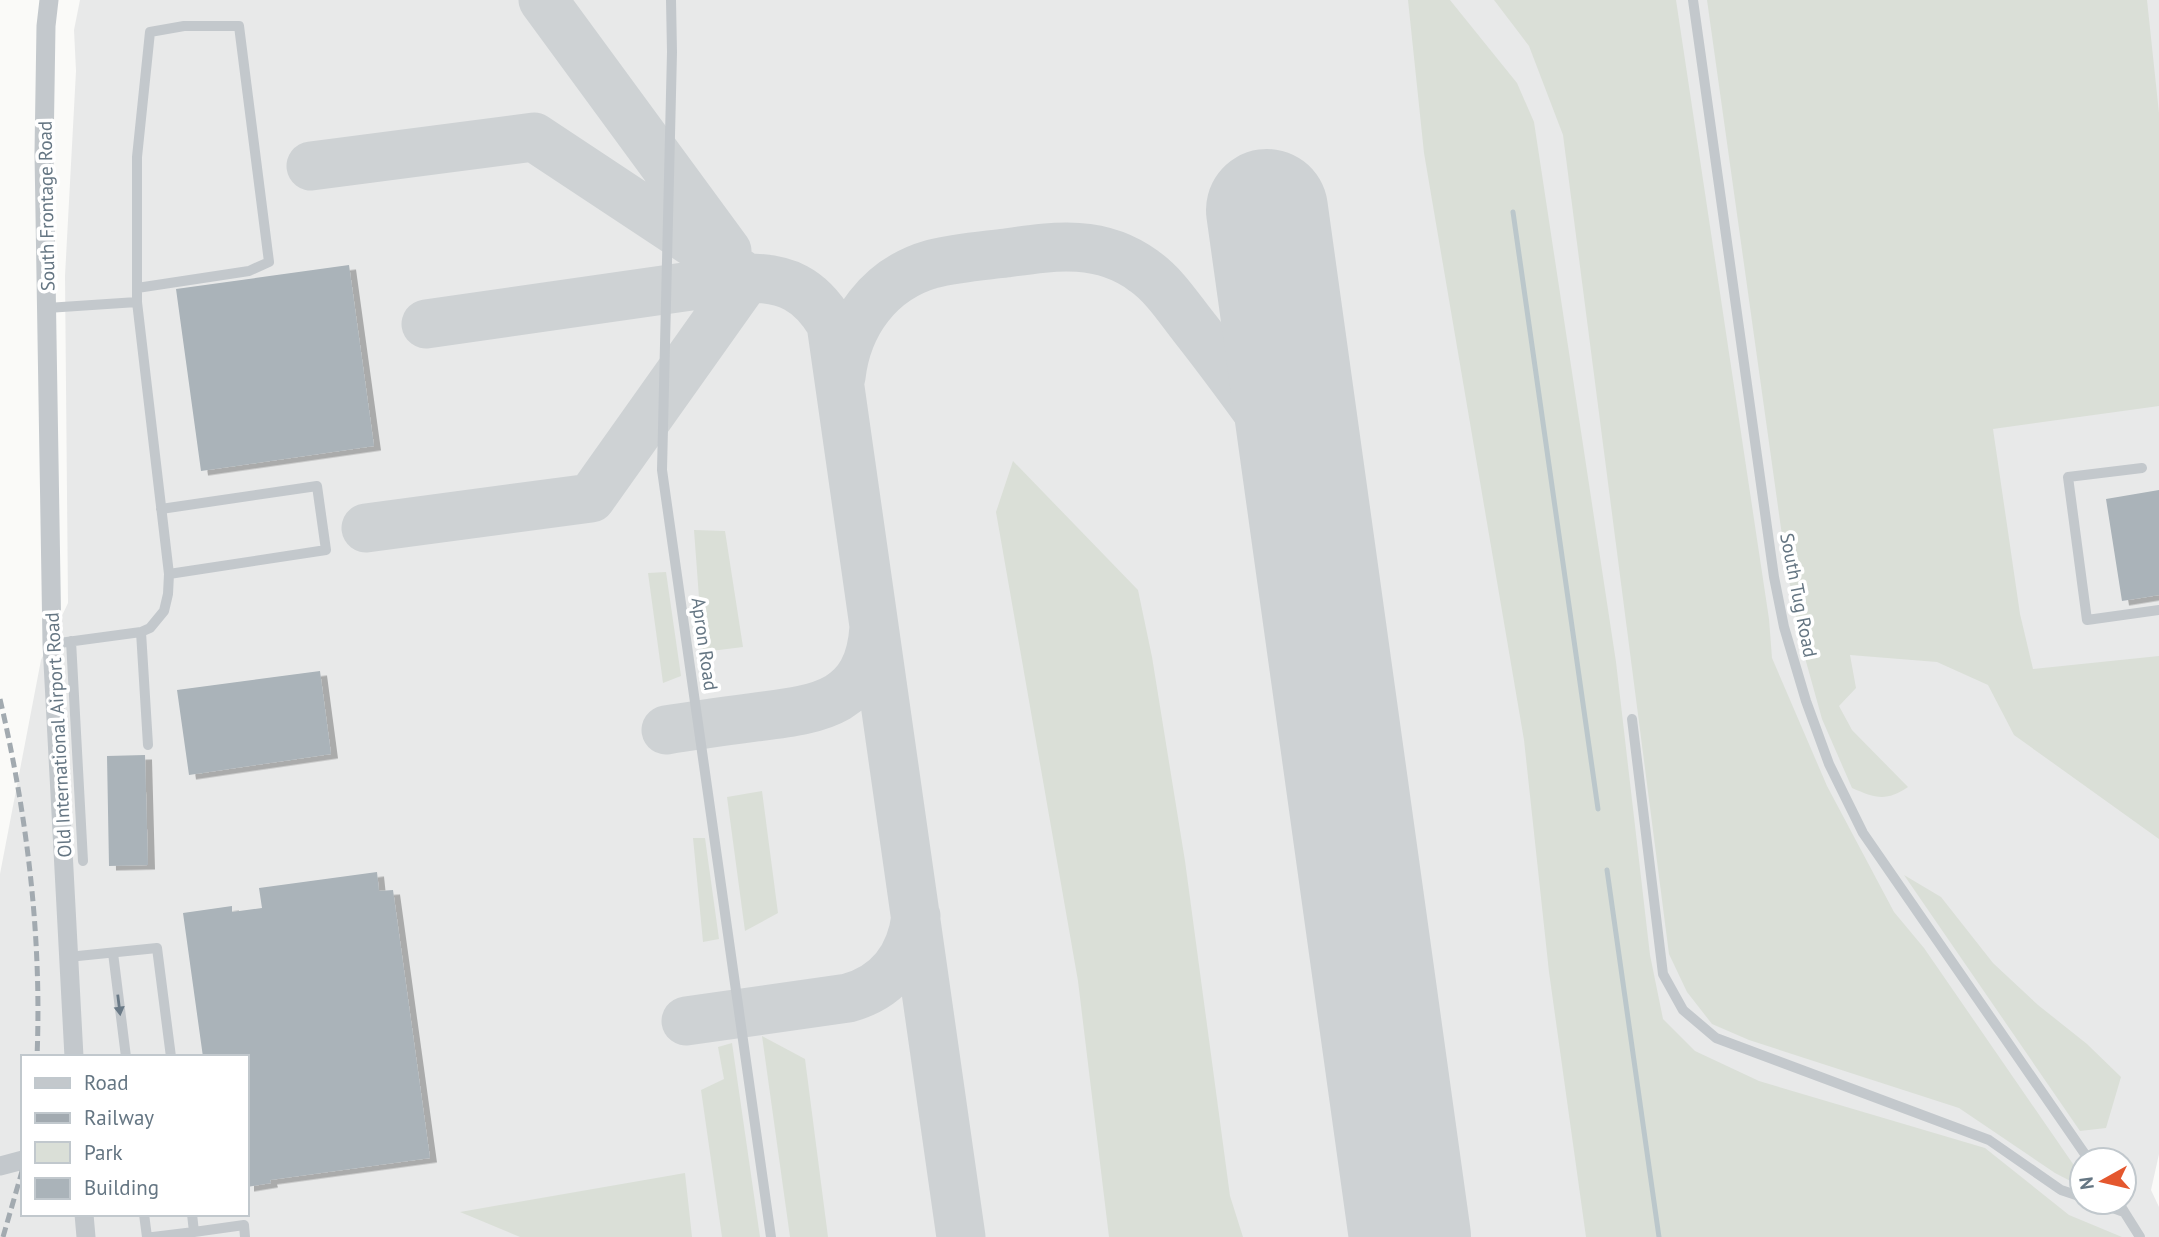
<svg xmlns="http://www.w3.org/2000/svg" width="2159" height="1237" viewBox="0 0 2159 1237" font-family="'PT Sans',sans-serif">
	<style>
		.built { fill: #e8e9e9; fill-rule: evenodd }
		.green { fill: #dadfd7 }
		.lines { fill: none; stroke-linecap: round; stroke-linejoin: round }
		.stream { stroke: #bbc7cb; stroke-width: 5 }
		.taxiway { stroke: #ced2d4; stroke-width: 49 }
		.runway { stroke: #ced2d4; stroke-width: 122 }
		.building { fill: #aab3b9; filter: url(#shadow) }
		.lane { stroke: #c3c8cc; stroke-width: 10 }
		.street { stroke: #c3c8cc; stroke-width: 19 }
		.rail { stroke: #a2aab0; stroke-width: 5; stroke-dasharray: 10 5; stroke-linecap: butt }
		.oneway { fill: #6a7a87 }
		.labels { text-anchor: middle; stroke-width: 7; stroke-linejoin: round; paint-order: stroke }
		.street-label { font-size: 19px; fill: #657683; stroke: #fff }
	</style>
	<defs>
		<filter id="shadow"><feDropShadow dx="7" dy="4.5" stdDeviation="0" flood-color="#0004"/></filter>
	</defs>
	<rect width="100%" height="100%" fill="#fafaf8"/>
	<!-- built -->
	<path class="built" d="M80 0H2159V1154L2151 1190 2159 1207V1237H0V874L41 660 68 603 65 276 76 71 74 30ZM23 1057H247V1214H23ZM2082 1160H2124V1202H2082Z"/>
	<!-- green -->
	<path class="green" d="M1408 0H1450L1517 83 1534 122 1616 662 1650 955 1663 1019 1695 1051 1759 1081 1985 1148 2069 1215 2122 1237H1586L1549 972 1524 740 1424 153Z
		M1494 0H1676L1769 619 1772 658 1827 786 1894 912 1924 948 2082 1177V1187L2055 1173 1959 1108 1749 1040 1712 1024 1687 992 1669 954 1563 135 1529 46Z
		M1707 0H2147L2159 113V406L1993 429 2020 614 2033 669 2159 656V839L2014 735 1988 685 1937 662 1850 655 1856 688 1839 706 1852 730 1908 787C1886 802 1875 798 1852 788L1822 719 1802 647 1786 564Z
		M1013 461 1138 590 1152 657 1185 861 1230 1196 1243 1237H1109L1078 981 996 512Z
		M694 530 725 531 743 647 703 652Z
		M666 572 681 676 663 683 648 573Z
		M762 791 778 913 745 931 727 797Z
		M693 838H705L719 939 703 942Z
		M1904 875 1941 897 1993 963 2038 1005 2087 1044 2121 1077 2106 1128 2080 1131Z
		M762 1036 805 1059 828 1237H790Z
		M732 1043 760 1237H722L701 1090 724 1079 718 1047Z
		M685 1173 692 1237H520L460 1212Z"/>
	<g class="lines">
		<!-- stream -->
		<path class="stream" d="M1513 212 1598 809
			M1607 870 1659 1237"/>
		<!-- taxiway -->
		<path class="taxiway" d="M543 0 727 251
			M311 166 534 137 747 278
			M426 324 747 278C786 278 810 289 831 324L961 1237
			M841 377C847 324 879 279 932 264 956 258 982 256 1006 253 1055 246 1101 239 1144 271 1164 285 1178 307 1193 326 1231 374 1266 423 1301 472
			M366 528 591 498 747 278
			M666 730C696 725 726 721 756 717 819 709 869 704 874 627
			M686 1021 848 998C889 987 911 957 916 916"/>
		<!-- runway -->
		<path class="runway" d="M1267 210 1410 1237"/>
	</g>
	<!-- building -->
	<path class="building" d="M349 265 374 446 201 471 176 289Z
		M2159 490V595L2122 601 2106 499Z
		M320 671 331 754 189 775 177 690Z
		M145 755 148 865 109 866 107 756Z
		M377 872 379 891 393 890 430 1158 270 1180 271 1183 247 1187V1057H203L183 913 232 906V912L262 908 259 888Z"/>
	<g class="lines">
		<!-- lane -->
		<path class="lane" d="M671 0 672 52 662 470 771 1237
			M1693 0 1774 577 1784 627 1806 701 1829 764 1863 833 2089 1160
			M47 308 137 302
			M2142 468 2068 477 2087 620 2159 610
			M161 509 317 486 326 550 169 574
			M141 632 148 745
			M71 641 83 861
			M52 644 141 632 150 628 164 611 168 594 169 574 137 302V157L150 32 184 26H239L269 262 249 271 137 288
			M1632 719 1663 974 1683 1010 1716 1038 1989 1140 2061 1190 2082 1197
			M113 953 126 1057
			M68 957 157 948 171 1057
			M2096 1202 2124 1212
			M2118 1202 2140 1237
			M144 1214 147 1237
			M194 1232 244 1225 245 1237
			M153 1237 194 1232 192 1214"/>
		<!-- street -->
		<path class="street" d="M49 0 46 26 44 153 52 644 74 1057
			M0 1166 23 1160
			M84 1214 86 1237"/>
		<!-- rail -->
		<path class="rail" d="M0 699C27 815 42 937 37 1057
			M3 1237 23 1168"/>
	</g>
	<!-- one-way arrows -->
	<defs><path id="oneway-solid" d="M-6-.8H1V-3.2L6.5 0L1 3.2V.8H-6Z" transform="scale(1.75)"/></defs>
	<use class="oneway" href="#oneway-solid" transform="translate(119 1005) rotate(83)"/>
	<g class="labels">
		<!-- street labels -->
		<g class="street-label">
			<text transform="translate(46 206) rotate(-91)" y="7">South Frontage Road</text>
			<text transform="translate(1799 595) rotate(79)" y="7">South Tug Road</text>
			<text transform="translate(705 644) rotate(82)" y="7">Apron Road</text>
			<text transform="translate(58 735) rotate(-93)" y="7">Old International Airport Road</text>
		</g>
	</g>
	<!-- legend -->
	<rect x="21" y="1055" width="228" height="161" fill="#ffffff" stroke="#c1c8cd" stroke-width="2"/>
	<rect x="35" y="1078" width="35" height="10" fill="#c3c8cc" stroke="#c1c8cd" stroke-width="2"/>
	<text x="84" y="1090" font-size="21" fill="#657683">Road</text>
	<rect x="35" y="1113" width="35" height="10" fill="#a2aab0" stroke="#c1c8cd" stroke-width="2"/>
	<text x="84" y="1125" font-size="21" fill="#657683">Railway</text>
	<rect x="35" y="1142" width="35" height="21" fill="#dadfd7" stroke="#c1c8cd" stroke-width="2"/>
	<text x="84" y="1160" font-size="21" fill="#657683">Park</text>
	<rect x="35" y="1178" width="35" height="21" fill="#aab3b9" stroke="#c1c8cd" stroke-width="2"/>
	<text x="84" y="1195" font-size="21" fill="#657683">Building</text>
	<!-- north arrow -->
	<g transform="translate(2103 1181) rotate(262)"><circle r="33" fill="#ffffff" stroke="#c1c8cd" stroke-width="2"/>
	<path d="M0-5L12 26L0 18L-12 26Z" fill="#e4572e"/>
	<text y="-10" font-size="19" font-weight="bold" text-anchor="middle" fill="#657683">N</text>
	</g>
</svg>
